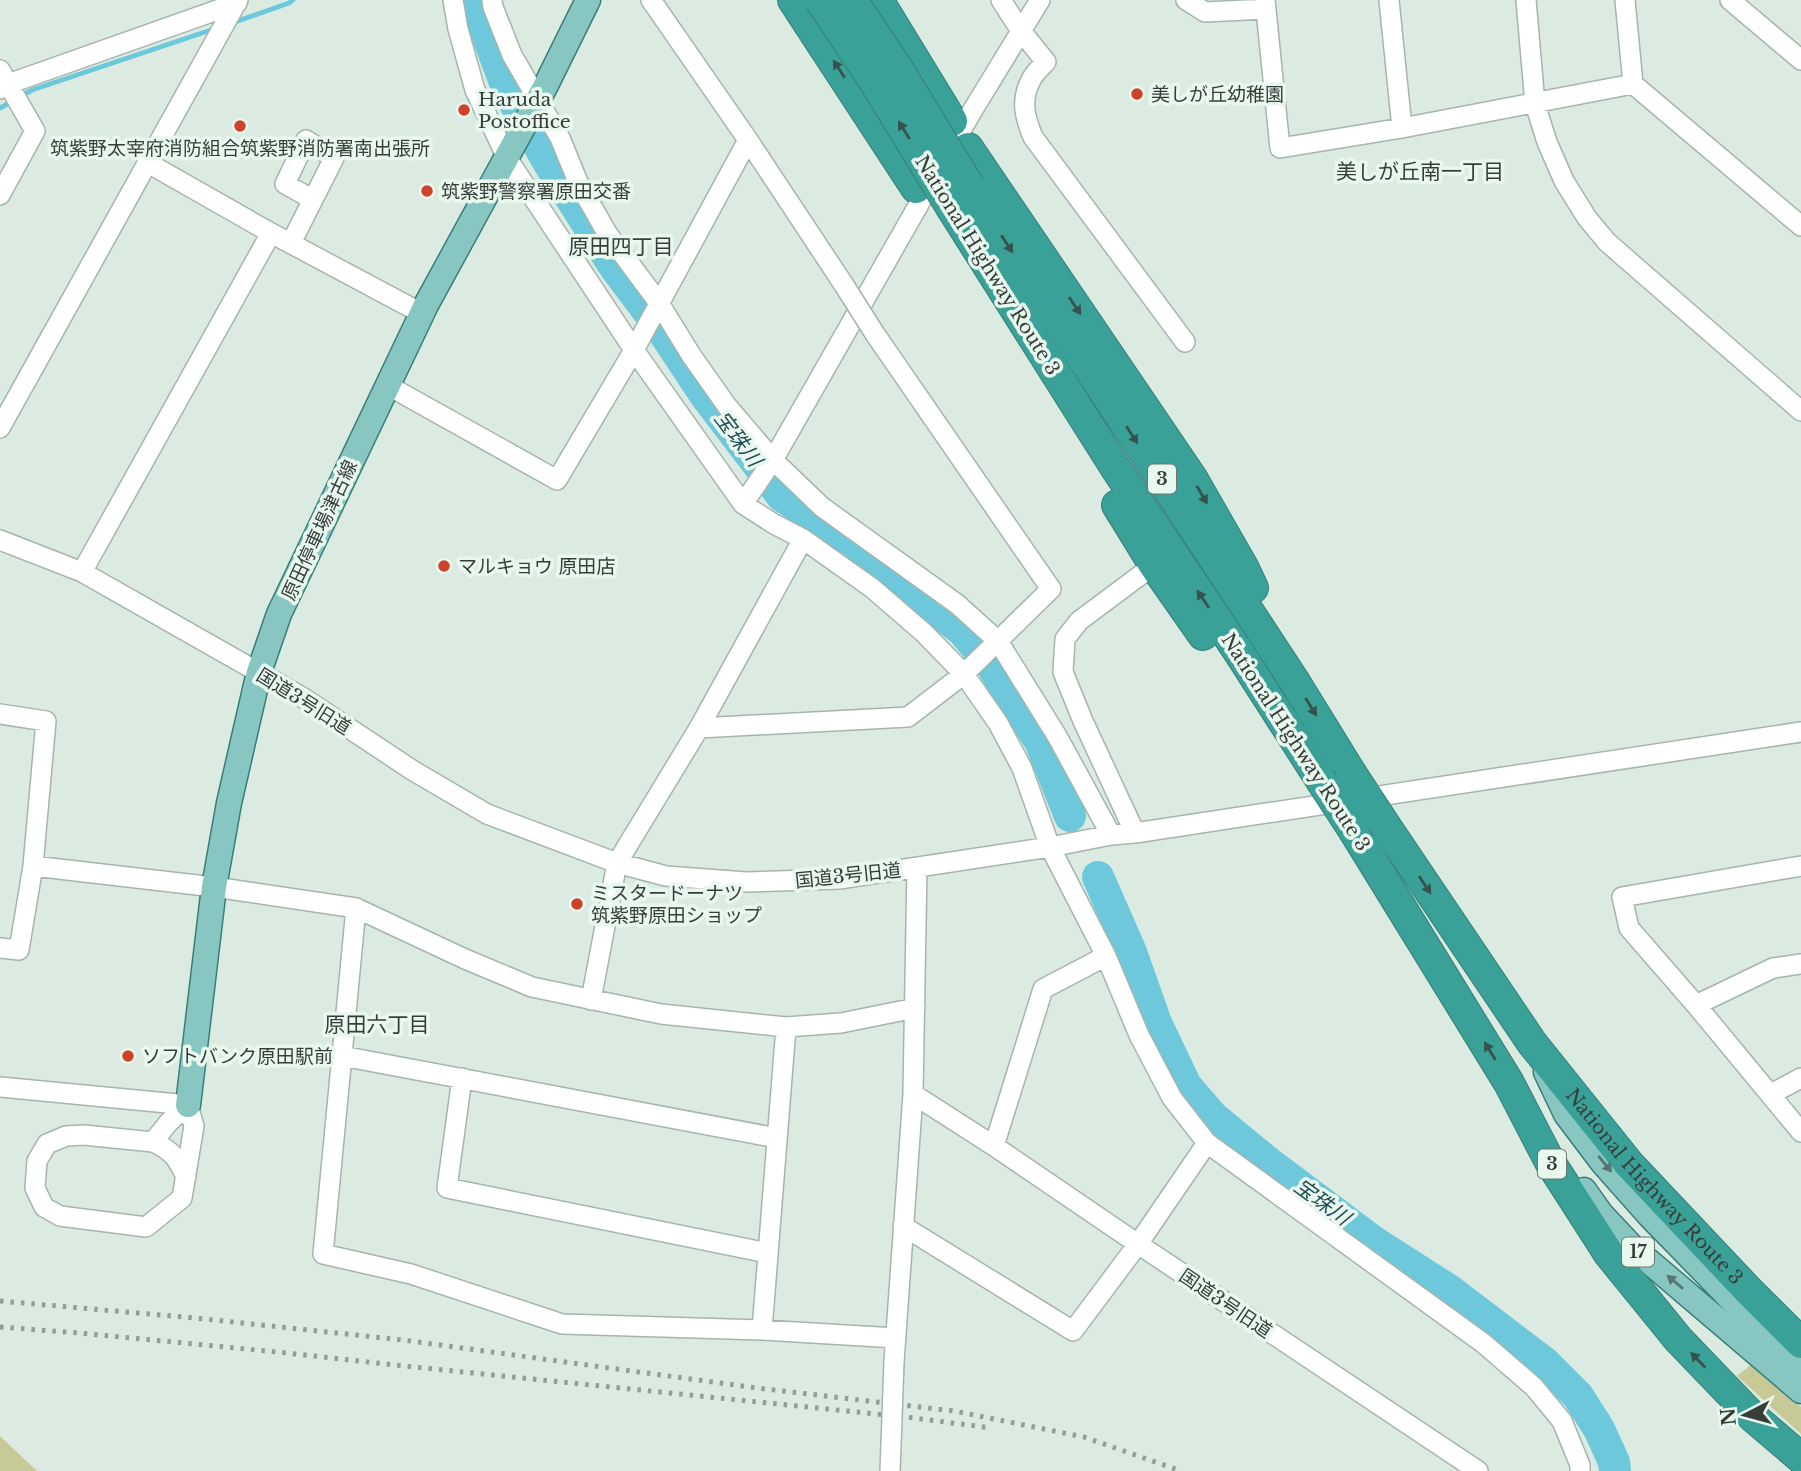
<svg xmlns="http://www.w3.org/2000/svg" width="1801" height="1471" viewBox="0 0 1801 1471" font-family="'Libre Baskerville','Noto Sans JP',serif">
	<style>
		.green { fill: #c7c996 }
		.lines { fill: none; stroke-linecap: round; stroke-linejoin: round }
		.stream { stroke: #6dc8db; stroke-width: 5 }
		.river { stroke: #6dc8db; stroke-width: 32 }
		.minor-casing { stroke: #a5b5ac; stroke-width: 22 }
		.major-casing { stroke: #387e77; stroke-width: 27 }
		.highway-casing { stroke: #387e77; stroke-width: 32 }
		.minor { stroke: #fff; stroke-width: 19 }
		.major { stroke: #88c7c1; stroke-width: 24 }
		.highway { stroke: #39a198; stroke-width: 30 }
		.rail { stroke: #919d96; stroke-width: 5; stroke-dasharray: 3.5 7; stroke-linecap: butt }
		.minor-bridge-casing { stroke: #a5b5ac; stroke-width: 22; stroke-linecap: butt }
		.highway-bridge-casing { stroke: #387e77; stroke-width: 32; stroke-linecap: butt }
		.minor-bridge { stroke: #fff; stroke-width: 19 }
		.highway-bridge { stroke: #39a198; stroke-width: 30 }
		.oneway { fill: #37524d }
		.oneway2 { fill: #577570 }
		.poi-dot { fill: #cd4229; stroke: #e8f8ef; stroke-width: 2.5 }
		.labels { text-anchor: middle; stroke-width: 7; stroke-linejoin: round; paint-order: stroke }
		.shield { fill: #e8f8ef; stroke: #6c7670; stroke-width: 2 }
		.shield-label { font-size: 18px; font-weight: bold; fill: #373e3a }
		.poi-label { font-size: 19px; fill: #373e3a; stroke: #e8f8ef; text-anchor: start }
		.street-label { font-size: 19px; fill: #373e3a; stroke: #e8f8ef }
		.neighbourhood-label { font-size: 21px; fill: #373e3a; stroke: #e8f8ef }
		.water-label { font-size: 21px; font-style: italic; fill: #224c54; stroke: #e8f8ef }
	</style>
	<rect width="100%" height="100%" fill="#dbebe2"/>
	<!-- green -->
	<path class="green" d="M1753 1363 1801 1407V1434L1737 1376Z
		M0 1436 4 1440 37 1471H0Z"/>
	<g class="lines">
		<!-- stream -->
		<path class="stream" d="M232 23 289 3 293 0
			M21 96 32 90 217 28
			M0 108 13 101"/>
		<!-- river -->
		<path class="river" d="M477 0 484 26 508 91 550 165 614 266 660 327 705 395 782 496 829 527 962 630 993 667 1006 690 1040 741 1070 816
			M1098 877 1131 952 1156 1023 1186 1086 1213 1117 1265 1160 1374 1242 1449 1290 1545 1363 1578 1396 1599 1429 1614 1462 1615 1471"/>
		<!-- minor casing -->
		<g class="minor-casing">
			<path id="minor" d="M453 0 458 29 475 90 507 158 634 350 743 504 774 524 803 539 872 588 924 633 964 674 998 723 1022 768 1050 847 1106 956 1139 1035 1172 1098 1207 1143 1483 1343 1534 1387 1562 1421 1580 1465V1471
				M492 0 493 7 512 55 560 138 578 182 607 233 659 303 691 355 727 406 773 460 822 507 957 604 998 641 1057 736 1111 835
				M651 0 748 140 844 285
				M1001 0 1021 31 1046 62C1041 67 1034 73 1031 80 1020 100 1025 118 1033 137L1185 342
				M1186 0 1205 12 1266 9
				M1265 0 1280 148 1402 128 1633 84
				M1389 0 1402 128
				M1526 0 1535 104 1547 142 1564 181 1587 218 1607 242 1623 256 1801 411
				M1625 0 1633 84 1801 226
				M1730 0 1801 60
				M0 70 35 131 0 195
				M0 89 8 84 237 3
				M148 163 271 233 423 314
				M291 243 334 158 306 140 285 184 312 199
				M387 385 557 480 634 350 748 140
				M0 428 238 0
				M743 504 773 460 971 113 1040 0
				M0 540 82 572 302 697 412 770 487 814 617 863 666 876 746 882 839 879 1050 847 1111 835 1135 833 1801 732
				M82 572 271 233
				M0 714 46 721 33 866 19 950 0 948
				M699 728 908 717 964 674 1051 589 875 334
				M1135 833 1083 721 1063 672 1065 639 1079 621 1154 565
				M33 866 214 887 356 908 465 959 532 987 661 1014 786 1027 841 1023 915 1008
				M1801 866 1622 897 1629 928 1696 1005 1801 1132
				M356 908 323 1254 411 1274 562 1324 762 1330 896 1338
				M591 1000 617 863 699 728 803 539
				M1696 1005 1773 968 1801 964
				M342 1056 777 1138
				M462 1078 447 1188 768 1253
				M0 1087 188 1105
				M913 1094 994 1146 1138 1244 1478 1471
				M1771 1094 1801 1078
				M188 1105 194 1126 182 1198 146 1227 60 1216 44 1207 35 1188 37 1161 47 1144 66 1136 84 1135 153 1142 169 1122Z
				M153 1142C173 1151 177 1158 186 1177
				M994 1146 1043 989 1106 956
				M903 1226 1073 1331 1138 1244 1207 1143
				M762 1330 786 1027
				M894 1362 913 1094 917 867
				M890 1471 891 1445"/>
		</g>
		<!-- major casing -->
		<g class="major-casing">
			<path id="major" d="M1546 1072 1566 1114 1603 1163 1650 1216 1801 1371
				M188 1105 214 887 229 803 259 672 279 614 426 305 545 87 588 0
				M1584 1190 1601 1214 1632 1247 1801 1391"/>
		</g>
		<!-- highway casing -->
		<g class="highway-casing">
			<g id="highway">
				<path d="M793 0 916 188"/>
				<path d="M878 0 952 121"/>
				<path d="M968 148 1192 478 1243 567 1253 588"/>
				<path d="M970 187 1293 679 1351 773"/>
				<path d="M952 209 1115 467 1240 654 1320 779"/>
				<path d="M1117 505 1154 565 1203 635"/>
				<path id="s1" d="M1387 828 1532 1043 1629 1164 1747 1289 1801 1343"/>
				<path d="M1354 831 1509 1083 1550 1162 1609 1254 1678 1339 1753 1417 1801 1458"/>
			</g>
		</g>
		<!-- minor -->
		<use href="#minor" class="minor"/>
		<!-- major -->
		<use href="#major" class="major"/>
		<!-- highway -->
		<use href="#highway" class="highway"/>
		<!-- rail -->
		<path class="rail" d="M0 1301 195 1318 403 1340 757 1388 954 1411 1084 1437 1181 1471
			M0 1327 79 1333 287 1353 404 1366 906 1417 992 1428"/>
		<!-- minor-bridge casing -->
		<g class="minor-bridge-casing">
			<path id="minor-bridge" d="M844 285 875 334
				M891 1445 894 1362"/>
		</g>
		<!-- highway-bridge casing -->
		<g class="highway-bridge-casing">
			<path id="highway-bridge" d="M820 0 875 83 952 209
				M852 0 898 69 970 187
				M1351 773 1387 828
				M1320 779 1354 831"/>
		</g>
		<!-- minor-bridge -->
		<use href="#minor-bridge" class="minor-bridge"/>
		<!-- highway-bridge -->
		<use href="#highway-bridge" class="highway-bridge"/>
	</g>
	<!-- one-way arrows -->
	<defs><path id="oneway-solid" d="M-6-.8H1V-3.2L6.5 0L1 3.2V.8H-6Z" transform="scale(1.75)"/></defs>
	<g class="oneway">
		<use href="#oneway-solid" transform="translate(839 69) rotate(-123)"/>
		<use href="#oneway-solid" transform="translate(904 130) rotate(-122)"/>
		<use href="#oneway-solid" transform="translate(1007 244) rotate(57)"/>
		<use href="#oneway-solid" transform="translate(1075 306) rotate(56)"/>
		<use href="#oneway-solid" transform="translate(1132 435) rotate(57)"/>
		<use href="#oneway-solid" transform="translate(1202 495) rotate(60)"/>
		<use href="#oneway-solid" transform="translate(1203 599) rotate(-124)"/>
		<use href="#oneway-solid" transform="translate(1311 707) rotate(58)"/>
		<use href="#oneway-solid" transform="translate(1425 885) rotate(56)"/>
		<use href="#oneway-solid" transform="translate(1490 1051) rotate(-122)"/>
		<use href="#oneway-solid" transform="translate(1698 1360) rotate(-134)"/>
	</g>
	<g class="oneway2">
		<use href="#oneway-solid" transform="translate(1605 1164) rotate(51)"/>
		<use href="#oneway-solid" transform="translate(1675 1282) rotate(-140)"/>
	</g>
	<!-- markers -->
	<g class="poi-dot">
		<circle cx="1137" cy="94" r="7"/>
		<circle cx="464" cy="110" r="7"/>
		<circle cx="240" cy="126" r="7"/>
		<circle cx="427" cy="191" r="7"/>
		<circle cx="444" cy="566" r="7"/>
		<circle cx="577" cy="904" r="7"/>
		<circle cx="128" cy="1056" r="7"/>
	</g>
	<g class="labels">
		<!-- shield labels -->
		<g class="shield">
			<rect x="1148" y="464.5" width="28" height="29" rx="5"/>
			<rect x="1538" y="1149.5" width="28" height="29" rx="5"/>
			<rect x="1622" y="1237.5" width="32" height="29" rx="5"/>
		</g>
		<g class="shield-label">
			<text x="1162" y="485">3</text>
			<text x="1552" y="1170">3</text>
			<text x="1638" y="1258">17</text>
		</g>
		<!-- poi labels -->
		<g class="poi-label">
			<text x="1151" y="101">美しが丘幼稚園</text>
			<text x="478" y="106">Haruda<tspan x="478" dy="22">Postoffice</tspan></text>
			<text x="240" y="155" text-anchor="middle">筑紫野太宰府消防組合筑紫野消防署南出張所</text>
			<text x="441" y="198">筑紫野警察署原田交番</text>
			<text x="458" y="573">マルキョウ 原田店</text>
			<text x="591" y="900">ミスタードーナツ<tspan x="591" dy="22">筑紫野原田ショップ</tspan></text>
			<text x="142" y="1063">ソフトバンク原田駅前</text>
		</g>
		<!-- street labels -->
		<g class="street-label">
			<text transform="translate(988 265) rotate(58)" y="7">National Highway Route 3</text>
			<text transform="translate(319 530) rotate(-65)" y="7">原田停車場津古線</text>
			<text transform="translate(304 701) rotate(32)" y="7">国道3号旧道</text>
			<text transform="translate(1296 742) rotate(57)" y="7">National Highway Route 3</text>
			<text transform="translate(848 875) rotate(-6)" y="7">国道3号旧道</text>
			<text dy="7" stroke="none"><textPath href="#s1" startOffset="448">National Highway Route 3</textPath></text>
			<text transform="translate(1226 1303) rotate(34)" y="7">国道3号旧道</text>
		</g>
		<!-- neighbourhood labels -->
		<g class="neighbourhood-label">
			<text x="1420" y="179">美しが丘南一丁目</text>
			<text x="621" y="254">原田四丁目</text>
			<text x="377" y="1032">原田六丁目</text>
		</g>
		<!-- water labels -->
		<g class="water-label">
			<text transform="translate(738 439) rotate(53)" y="7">宝珠川</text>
			<text transform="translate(1322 1202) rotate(36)" y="7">宝珠川</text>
		</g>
	</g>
	<!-- north arrow -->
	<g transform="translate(1745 1415) rotate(264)" stroke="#e8f8ef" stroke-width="5" paint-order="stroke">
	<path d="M0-5L12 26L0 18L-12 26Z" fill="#373e3a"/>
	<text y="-10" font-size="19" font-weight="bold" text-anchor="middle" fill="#373e3a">N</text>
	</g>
</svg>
